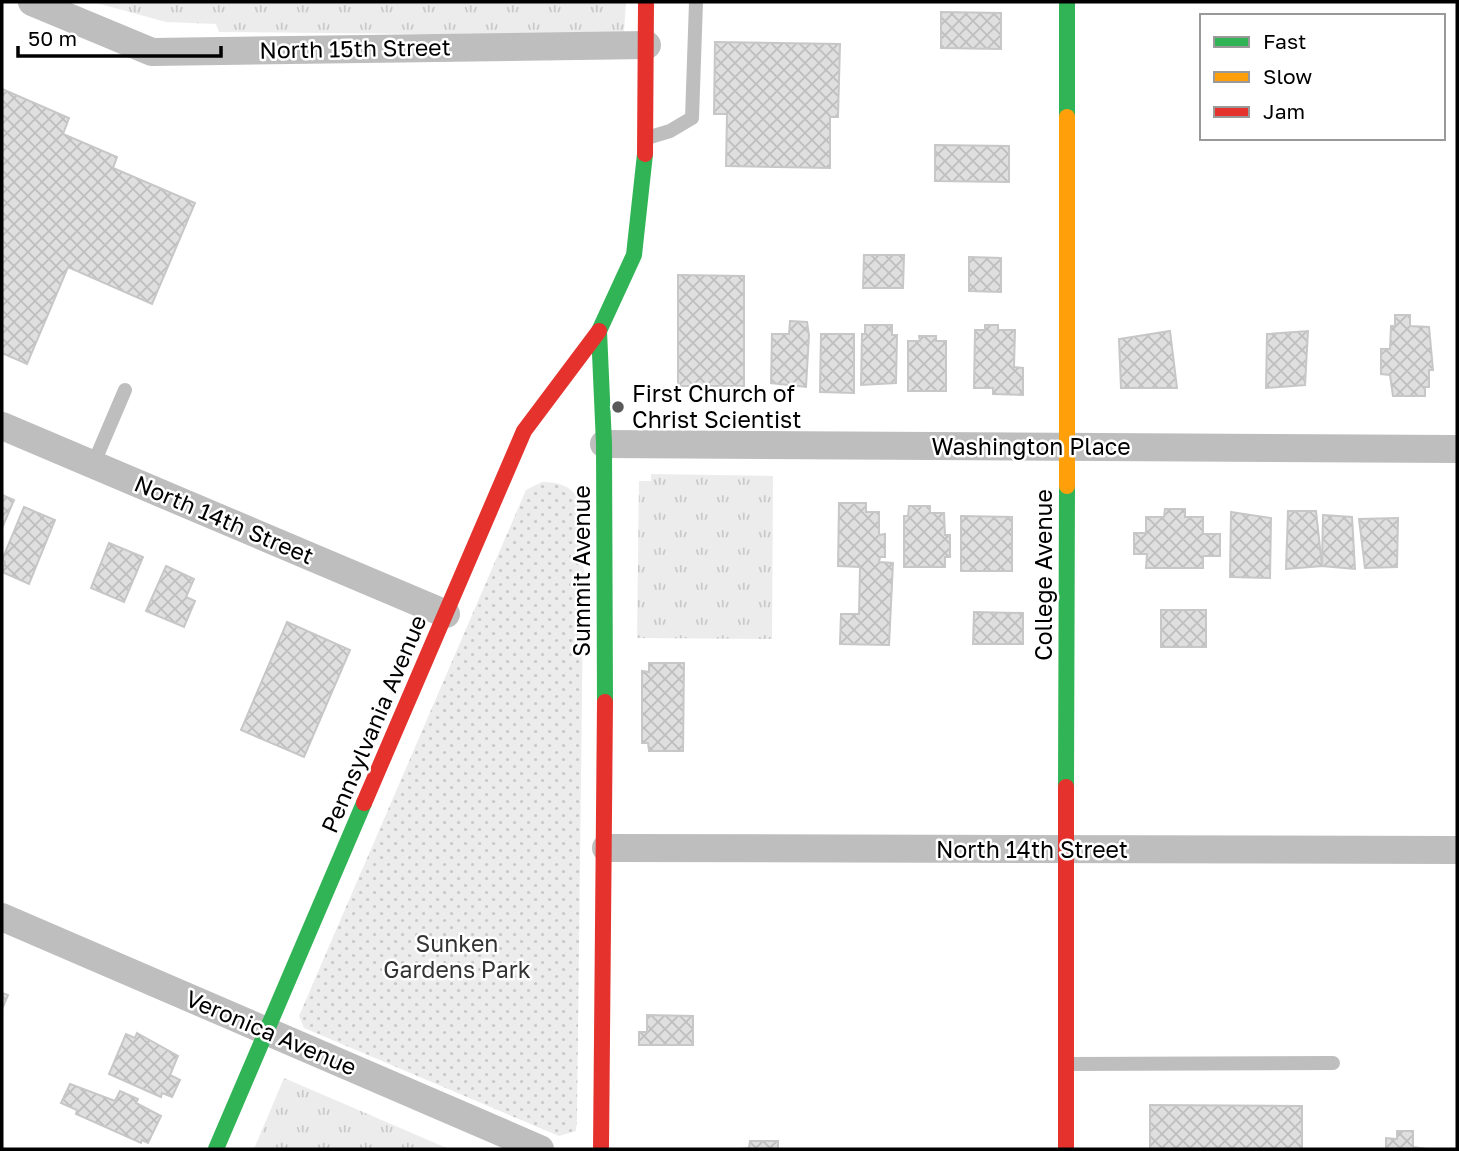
<svg xmlns="http://www.w3.org/2000/svg" width="1459" height="1151" viewBox="0 0 1459 1151" font-family="'Golos Text',sans-serif">
	<style>
		.grass { fill: url(#grass-tufts) }
		.park { fill: url(#park-dots) }
		.building { fill: url(#building-cross-hatch); stroke: #c7c7c7; stroke-width: 2 }
		.lines { fill: none; stroke-linecap: round; stroke-linejoin: round }
		.lane { stroke: #bebebe; stroke-width: 14 }
		.street { stroke: #bebebe; stroke-width: 28 }
		.fast { stroke: #30b455; stroke-width: 16 }
		.slow { stroke: #ff9f0a; stroke-width: 16 }
		.jam { stroke: #e5322d; stroke-width: 16 }
		.poi-dot { fill: #595959; stroke: #fff; stroke-width: 2.5 }
		.labels { text-anchor: middle; stroke-width: 5; stroke-linejoin: round; paint-order: stroke }
		.street-label { font-size: 23px; fill: #000; stroke: #fff }
		.poi-label { font-size: 23px; fill: #000; stroke: #fff; text-anchor: start }
		.park-label { font-size: 23px; fill: #333; stroke: #fff }
	</style>
	<defs>
		<pattern id="grass-tufts" width="24" height="20" patternUnits="userSpaceOnUse" patternTransform="scale(1.75)"><rect width="24" height="20" fill="#ececec"/><path d="M3 7l-1-3M5 7V3M7 7l1-3M15 17l-1-3M17 17v-4M19 17l1-3" fill="none" stroke="#c9c9c9"/></pattern>
		<pattern id="park-dots" width="8" height="8" patternUnits="userSpaceOnUse" patternTransform="scale(1.75)"><rect width="8" height="8" fill="#ececec"/><path d="M2 2h.1M6 6h.1" fill="none" stroke="#c9c9c9" stroke-width="1.8" stroke-linecap="round"/></pattern>
		<pattern id="building-cross-hatch" width="8" height="8" patternUnits="userSpaceOnUse" patternTransform="scale(1.75)"><rect width="8" height="8" fill="#dfdfdf"/><path d="M0 0l8 8M0 8l8-8" fill="none" stroke="#bebebe"/></pattern>
	</defs>
	<rect width="100%" height="100%" fill="#fff"/>
	<!-- grass -->
	<path class="grass" d="M93 2H626L624 32 615 36 219 32 216 24 166 22Z
		M651 474 773 476 772 639 637 638 639 481H651Z
		M284 1078 449 1149H254Z"/>
	<!-- park -->
	<path class="park" d="M542 482C572 482 580 495 584 522L577 1118 576 1131 559 1136 304 1028 299 1016 526 490Z"/>
	<!-- building -->
	<path class="building" d="M941 12 1001 13V49L941 48Z
		M715 42 840 44 838 117H830V168L726 166 727 114H714Z
		M2 89 69 118 63 134 117 157 113 168 195 203 152 304 68 267 27 364 2 353Z
		M935 145 1009 146V182L935 181Z
		M864 255H904L903 288H863Z
		M969 257 1001 258V292L969 291Z
		M678 275 744 276V386H678Z
		M1395 315H1410V326L1429 327 1433 370H1429V387H1425V396H1393L1390 375 1381 374V349H1390L1391 326H1395Z
		M790 321 807 322 809 335 806 387 771 383 772 334H789Z
		M865 325H892V335H897L896 383 861 385 862 334H865Z
		M985 325H998V330H1015L1014 367 1023 368V395L993 394V388H974L975 330H985Z
		M1170 331 1177 388H1121L1119 339Z
		M1308 331 1305 385 1266 388 1267 334Z
		M821 334H854V393L820 392Z
		M919 336H936V341H946V391H908V341H920Z
		M2 495 14 500 2 528Z
		M839 503H866V512H879V535L885 534V557H880L879 562 893 563 889 645 840 644 841 614H859L860 567 838 566Z
		M909 506H930V513H944L945 535H950V557H945V567H904V516H908Z
		M24 507 55 520 29 584 2 572 5 562 2 560Z
		M1165 509H1185V517H1203V534H1220V556H1203V568H1146L1147 554H1134V533H1146V517H1164Z
		M1288 511H1316L1322 566 1286 569Z
		M1231 512 1271 518 1270 578 1230 577Z
		M1323 515 1352 517 1355 569 1322 566Z
		M961 516 1012 517V571H961Z
		M1398 518 1397 567 1365 568 1359 519Z
		M109 543 143 557 124 602 91 588Z
		M166 566 194 579 186 597 195 601 184 627 146 611Z
		M1161 610H1206V647H1161Z
		M974 612 1023 613V644H973Z
		M287 622 350 650 304 757 241 730Z
		M649 663H684L683 751H649L648 743H642V671L649 672Z
		M2 993 8 995 2 1009Z
		M647 1015 693 1016V1045H639V1032H647Z
		M137 1033 178 1056 170 1075 180 1080 172 1097 162 1093 161 1097 109 1074 126 1034 135 1038Z
		M70 1084 115 1101 120 1091 138 1099 136 1103 161 1116 148 1143 142 1140 141 1143 76 1114 77 1110 61 1103Z
		M1150 1105 1302 1106V1149H1150Z
		M1397 1131H1413V1147L1427 1149H1386V1138L1397 1139Z
		M750 1141H778V1149H740L749 1148Z"/>
	<g class="lines">
		<!-- lane -->
		<path class="lane" d="M647 138 670 131 692 118 696 2
			M93 465 125 390
			M1069 1064 1333 1063"/>
		<!-- street -->
		<path class="street" d="M32 2 152 52 647 45
			M2 426 446 614
			M604 444 1457 449
			M606 848 1457 850
			M2 917 540 1149"/>
		<!-- fast -->
		<path class="fast" d="M1067 117V2
			M605 702 604 444 599 331 634 255 645 154
			M1066 787 1067 486
			M216 1149 364 803"/>
		<!-- slow -->
		<path class="slow" d="M1067 486V117"/>
		<!-- jam -->
		<path class="jam" d="M645 154 646 2
			M364 803 524 431 599 331
			M601 1149 605 702
			M1066 1149V787"/>
	</g>
	<!-- markers -->
	<circle class="poi-dot" cx="618" cy="407" r="7"/>
	<g class="labels">
		<!-- street labels -->
		<g class="street-label">
			<text transform="translate(355 49) rotate(-1)" y="8">North 15th Street</text>
			<text x="1031" y="455">Washington Place</text>
			<text transform="translate(224 520) rotate(23)" y="8">North 14th Street</text>
			<text transform="translate(582 571) rotate(-90)" y="8">Summit Avenue</text>
			<text transform="translate(1044 575) rotate(-90)" y="8">College Avenue</text>
			<text transform="translate(374 724) rotate(-67)" y="8">Pennsylvania Avenue</text>
			<text x="1032" y="858">North 14th Street</text>
			<text transform="translate(271 1033) rotate(23)" y="8">Veronica Avenue</text>
		</g>
		<!-- poi labels -->
		<g class="poi-label">
			<text x="632" y="402">First Church of<tspan x="632" dy="26">Christ Scientist</tspan></text>
		</g>
		<!-- park labels -->
		<g class="park-label">
			<text x="457" y="952">Sunken<tspan x="457" dy="26">Gardens Park</tspan></text>
		</g>
	</g>
	<!-- border -->
	<rect width="1459" height="1151" fill="none" stroke="#000000" stroke-width="7"/>
	<!-- legend -->
	<rect x="1200" y="14" width="245" height="126" fill="#ffffff" stroke="#999999" stroke-width="2"/>
	<rect x="1214" y="37" width="35" height="10" fill="#30b455" stroke="#999999" stroke-width="2"/>
	<text x="1263" y="49" font-size="21" fill="#000000">Fast</text>
	<rect x="1214" y="72" width="35" height="10" fill="#ff9f0a" stroke="#999999" stroke-width="2"/>
	<text x="1263" y="84" font-size="21" fill="#000000">Slow</text>
	<rect x="1214" y="107" width="35" height="10" fill="#e5322d" stroke="#999999" stroke-width="2"/>
	<text x="1263" y="119" font-size="21" fill="#000000">Jam</text>
	<!-- scale -->
	<path d="M18 46v10h203v-10" fill="none" stroke="#000000" stroke-width="3.5"/>
	<text x="28" y="46" font-size="21" fill="#000000" stroke="#ffffff" stroke-width="5" paint-order="stroke">50 m</text>
</svg>
